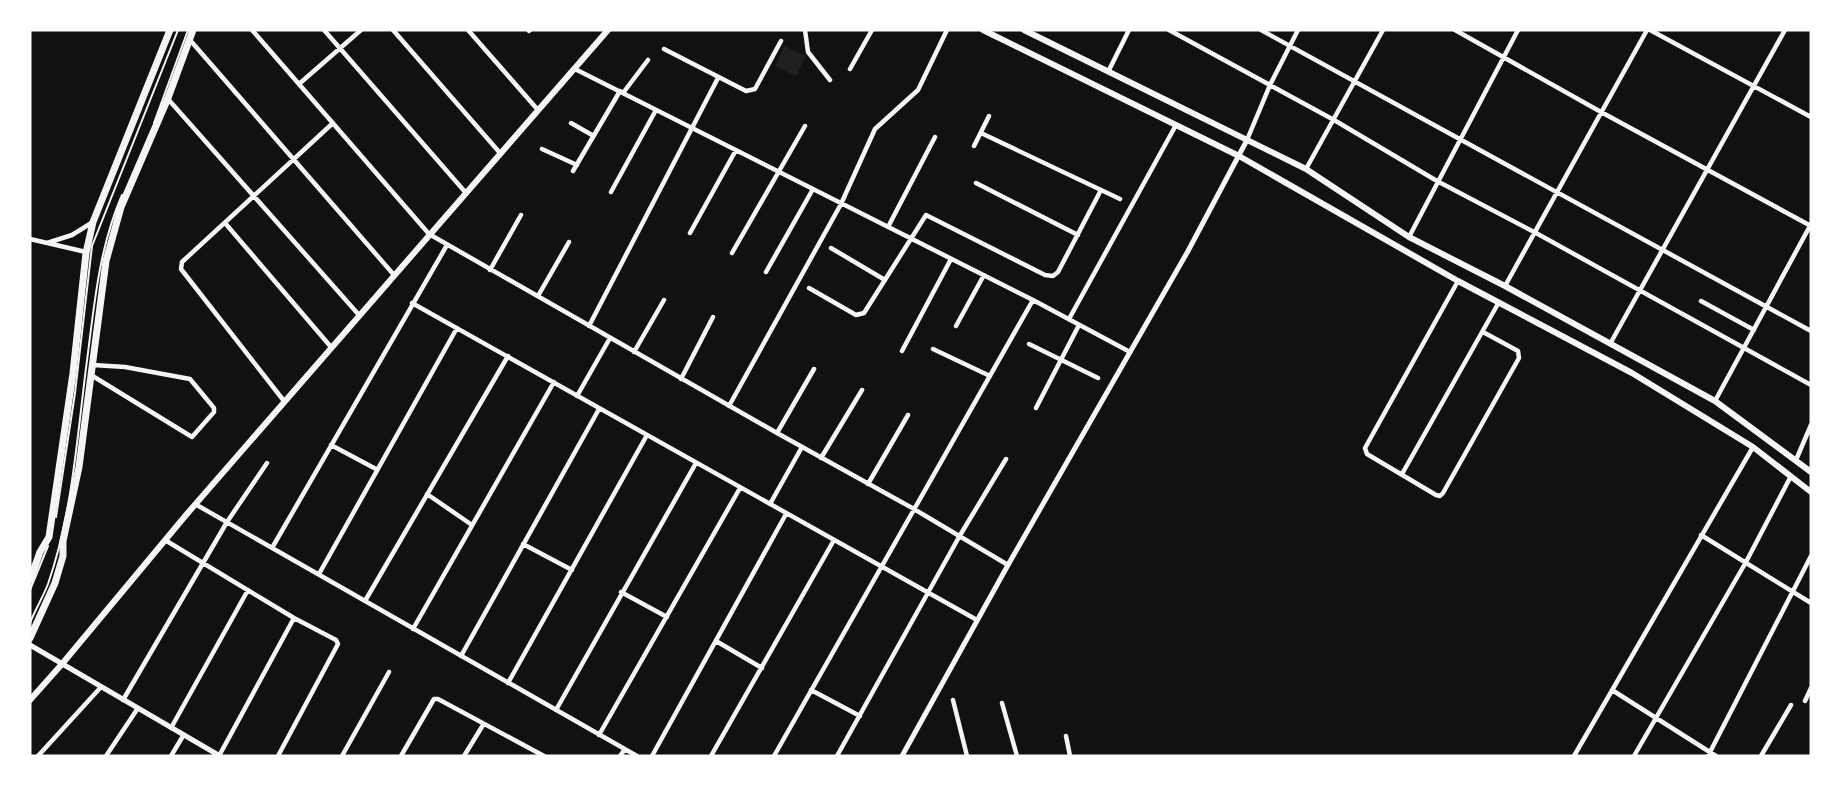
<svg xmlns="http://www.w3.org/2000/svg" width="1841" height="786" viewBox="0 0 1841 786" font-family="Quicksand,sans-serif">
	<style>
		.green { fill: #202020 }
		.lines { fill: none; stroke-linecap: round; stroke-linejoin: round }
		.service { stroke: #f5f5f5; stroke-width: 2 }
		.minor { stroke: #f5f5f5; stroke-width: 4.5 }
		.tertiary { stroke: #f5f5f5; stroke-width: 5 }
		.secondary { stroke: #f5f5f5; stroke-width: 6 }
		.primary { stroke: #f5f5f5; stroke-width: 7 }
	</style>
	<rect width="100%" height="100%" fill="#111"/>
	<!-- green -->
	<path class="green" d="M784 46 806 56 796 76 775 66Z"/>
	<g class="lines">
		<!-- service -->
		<path class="service" d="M154 123 188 30
			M56 517 75 393 92 246 178 30
			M30 590 48 546
			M30 623C35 610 43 597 48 584 72 515 77 439 86 368 94 309 98 250 122 195"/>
		<!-- minor -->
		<path class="minor" d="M252 30 429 234 777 433 914 509 1008 565
			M324 30 466 193
			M393 30 500 153
			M468 30 538 110
			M805 30 808 52 830 80
			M1169 30 1334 120 1437 181 1536 233 1811 385
			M1261 30C1444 131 1628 231 1811 331
			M1455 30 1601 112 1811 226
			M1650 30 1811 117
			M529 31 530 30
			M190 40 394 275
			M664 49 746 91 755 89 781 41
			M575 69 1033 300 1130 352
			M850 69 872 30
			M1108 72 1129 30
			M299 84 361 30
			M623 93 648 60
			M168 99 359 315
			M571 123 592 135
			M981 133 1120 199
			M1247 140 1270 85 1298 30
			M974 146 989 116
			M542 149 577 165
			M1306 169 1383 30
			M573 171 620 91
			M976 183 1078 235
			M611 192 656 110
			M225 223 331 347
			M888 227 935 137
			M690 233 736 150
			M1409 237 1518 30
			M30 239 86 252
			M47 243 72 235 93 222
			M831 248 885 280
			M732 253 805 126
			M490 270 521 215
			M766 272 813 189
			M1458 281 1365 448 1367 454 1436 495 1440 496 1443 493 1519 358 1518 351 1483 332
			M1505 286 1647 30
			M809 288 856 315 864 313 926 215 1045 275 1053 276 1058 272 1101 190
			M538 296 569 242
			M1701 301 1754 330
			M412 303 977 620
			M1069 319 1176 125
			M589 326 718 78
			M956 326 984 275
			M1029 344 1098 378
			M1610 344 1785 30
			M933 349 990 376
			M902 351 951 259
			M634 352 664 300
			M91 375 192 437 214 412V408L190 379 125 367 93 365
			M681 379 713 317
			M577 396 610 338
			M284 401 181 269 182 262 333 123
			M1715 401 1811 224
			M729 406 841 204 875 129 918 90 947 30
			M1036 408 1079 325
			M777 433 814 369
			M331 445 376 469
			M821 458 862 390
			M1796 460 1811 425
			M1402 474 1499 302
			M868 484 908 415
			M427 494 472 525
			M195 504 637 756
			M770 504 802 447
			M1701 535 1811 603
			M165 540 294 618 336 640 338 644 278 756
			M523 544 572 570
			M272 548 447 245
			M319 574 457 328
			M621 592 667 617
			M365 601 508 356
			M413 629 554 382
			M716 641 762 668
			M461 656 599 409
			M508 683 647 435
			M811 690 860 716
			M1612 690 1716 756
			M123 700 227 522 267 463
			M953 700 967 756
			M1805 701 1811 688
			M1002 703 1017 756
			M556 710 696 463
			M171 728 248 590
			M599 735 740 488
			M1066 736 1070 756
			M38 756 101 687
			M106 756 138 708
			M171 756 183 736
			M219 756 294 618
			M342 756 389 672
			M401 756 434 699H438L544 756
			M464 756 483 725
			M620 756 625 749
			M652 756 786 514
			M711 756 834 540
			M774 756 1033 300
			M837 756 959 537 1006 459
			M1574 756 1753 447
			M1634 756 1746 562 1791 476
			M1708 756 1811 556
			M1761 756 1791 705"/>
		<!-- tertiary -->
		<path class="tertiary" d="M30 645 220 756
			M902 756 1008 565 1188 251 1247 140"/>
		<!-- secondary -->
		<path class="secondary" d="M983 30 1239 156 1458 281 1632 373 1753 447 1811 492
			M1024 30 1306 169 1409 237 1505 286 1715 401 1811 472
			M30 700 62 664 186 515 608 30"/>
		<!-- primary -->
		<path class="primary" d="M30 580 40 552 49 537 73 373 86 253 93 222 170 30
			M30 638 55 583 63 556V541L79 467 106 261 121 207 168 98 193 30"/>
	</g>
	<!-- border -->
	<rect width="1841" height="786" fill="none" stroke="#ffffff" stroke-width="63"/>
</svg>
